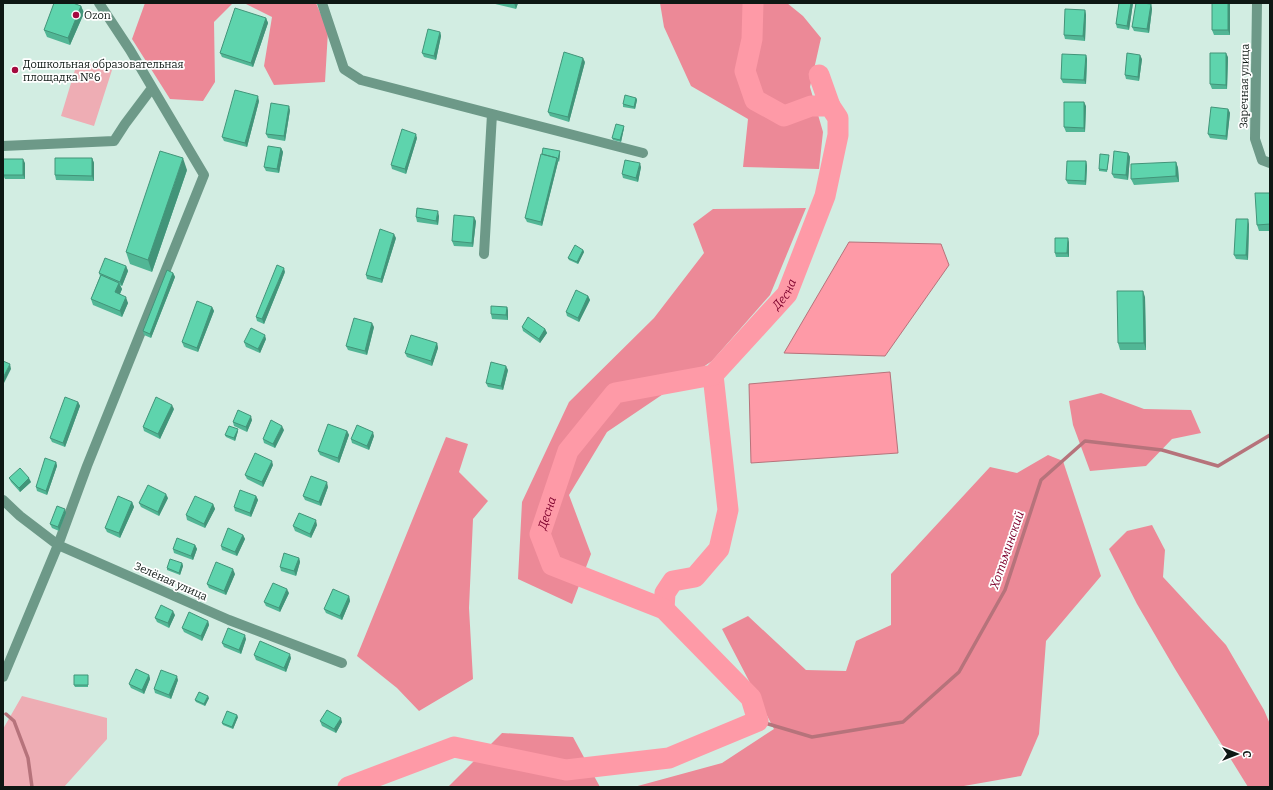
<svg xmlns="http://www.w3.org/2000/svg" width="1273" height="790" viewBox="0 0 1273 790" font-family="Bitter,serif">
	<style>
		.green { fill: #eeadb4 }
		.forest { fill: #ec8997 }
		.water { fill: #fe9aa7; stroke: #b6737b }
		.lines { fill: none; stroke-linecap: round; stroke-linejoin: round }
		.stream { stroke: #b6737b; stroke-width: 3.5 }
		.river { stroke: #fe9aa7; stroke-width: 21 }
		.minor { stroke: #6d9988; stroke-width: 10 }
		.wall { fill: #51b695 }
		.shaded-wall { fill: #429479 }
		.building { fill: #5ed4ad; stroke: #429479 }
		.poi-dot { fill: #a40a3f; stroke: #fff; stroke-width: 1.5 }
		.labels { text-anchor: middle; stroke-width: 3.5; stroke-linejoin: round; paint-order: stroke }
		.poi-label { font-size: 11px; fill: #0e1814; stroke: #fff; text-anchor: start }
		.street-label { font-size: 11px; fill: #0e1814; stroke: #fff }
		.water-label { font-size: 12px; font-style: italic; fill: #7d002c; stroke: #fff }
	</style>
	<rect width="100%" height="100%" fill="#d2ede2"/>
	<!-- green -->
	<path class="green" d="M78 60 112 70 94 126 61 116Z
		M22 696 107 718V739L64 787H3V729Z"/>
	<!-- forest -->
	<path class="forest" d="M145 3H233L214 22 215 82 203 101 170 99 132 39Z
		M244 3H316L328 31 325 82 274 85 264 66 272 17Z
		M660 3H787L803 16 821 38 810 87 823 132 819 169 743 167 748 119 691 86 664 27Z
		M806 208 770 295 712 361 607 432 569 495 591 554 572 604 518 579 522 502 569 402 654 318 704 253 693 224 713 209Z
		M1101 393 1144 409 1191 410 1201 433 1172 439 1146 466 1090 471 1073 425 1069 401Z
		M446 437 468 444 459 472 488 501 473 519 469 608 473 679 419 711 397 688 357 656Z
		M1048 455 1063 461 1101 576 1046 641 1039 734 1021 776 958 787H634L722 763 774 729 722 629 748 616 806 670 846 671 856 641 891 625V574L990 467 1017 473Z
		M1152 525 1165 550 1163 577 1226 645 1264 710 1270 724V787H1248L1175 669 1137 604 1109 549 1127 531Z
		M502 733 573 737 600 787H448Z"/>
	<!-- water -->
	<path class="water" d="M849 242 941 244 949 265 885 356 784 353Z
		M890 372 898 453 751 463 749 384Z"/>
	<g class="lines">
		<!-- stream -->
		<path class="stream" d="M6 714 14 721 28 758 32 787
			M758 721 812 737 903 722 959 672 1005 590 1041 480 1085 441 1162 450 1218 466 1270 435"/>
		<!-- river -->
		<g class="river">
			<path d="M819 75 830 106"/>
			<path d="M664 609 665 593 673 581 695 577 719 549 728 510 713 375"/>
			<path id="s1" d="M348 787 454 747 566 770 669 758 758 721 751 698 664 609 552 565 540 534 568 451 615 393 713 375 787 294 825 196 838 135V118L830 106H811L784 116 755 100 745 71 752 39 753 3"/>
		</g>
		<!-- minor -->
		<path class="minor" d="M322 3 344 69 361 80 643 153
			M1257 3 1255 139 1262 160 1270 163
			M3 146 114 141 125 124 152 88
			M484 254 492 114
			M3 500 20 516 58 545 229 620 342 663
			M3 677 58 545 87 466 204 175 130 50 99 3"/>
	</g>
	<!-- wall -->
	<path class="wall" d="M491 3H518L516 9Z
		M1119 3H1133L1129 30 1117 28 1116 24Z
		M1230 3V35H1214L1212 30Z
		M1151 4 1152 9 1149 33 1134 31 1132 27Z
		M81 6 84 13 70 45 47 37 44 30Z
		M1085 10 1086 15 1085 41 1065 39 1064 35Z
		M266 18 268 23 253 67 222 57 220 53Z
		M440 32 441 36 436 60 424 57 422 53Z
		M1086 55 1087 59 1086 84 1063 83 1061 79Z
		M1228 57 1227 89H1212L1210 84Z
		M1142 59 1139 81 1126 79 1125 75Z
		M585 62 569 122 550 116 548 112Z
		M636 98 637 100 635 109 623 107V104Z
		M259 101 247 147 224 141 222 137Z
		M1086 106 1085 132H1066L1064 127Z
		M1228 109 1230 113 1227 140 1210 138 1208 134Z
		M290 110 285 141 268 138 266 134Z
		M624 128 621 142 613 140 612 138Z
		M417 138 406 174 392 169 391 165Z
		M281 148 283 152 279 173 266 171 264 167Z
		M560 151V153L559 162 558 161V162L542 226 527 222 525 218Z
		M1128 153 1130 157 1128 180 1114 178 1112 174Z
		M1109 157 1107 172 1099 171V169Z
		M92 158 94 163V181L56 180 55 175Z
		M1086 161 1087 166 1086 185 1068 184 1066 180Z
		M1176 162 1178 168 1179 182 1134 185 1131 179Z
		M25 163V179H5L3 175Z
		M641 167 638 182 623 178 622 174Z
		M187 170 152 272 130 264 126 252Z
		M1270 193V231H1259L1257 225Z
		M439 216 438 225 417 222 416 217Z
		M476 221 473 247 454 246 452 241Z
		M1249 224 1248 260 1236 259 1234 255Z
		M396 238 382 283 367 279 366 275Z
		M1069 242V257H1056L1055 253Z
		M583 250 584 252 578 264 569 260 568 258Z
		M126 266 128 271 122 286 120 285 122 289 120 294 128 303 122 317 93 305 91 299 100 276 99 273Z
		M285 272 264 324 257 321 256 317Z
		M173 273 175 277 151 338 144 335 143 331Z
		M588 296 590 300 579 322 567 316 566 312Z
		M1145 297 1146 350H1120L1118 343Z
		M212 307 214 311 198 352 184 347 182 342Z
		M507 307 508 311V320L492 319 491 314Z
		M374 327 367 355 348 350 346 346Z
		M522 327 545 329 547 333 540 343 523 331Z
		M266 339 260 353 246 347 244 342Z
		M437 343 438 348 432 366 407 357 405 353Z
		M508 370 503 390 488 387 486 383Z
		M78 402 80 406 65 447 52 442 50 438Z
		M174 409 160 439 144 431 143 427Z
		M252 420 247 432 234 426 233 422Z
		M284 430 275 448 264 443 263 439Z
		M238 431 235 441 226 437 225 435Z
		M347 431 349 435 339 463 320 455 318 451Z
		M374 436 369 450 352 443 351 439Z
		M56 462 57 466 47 495 37 491 36 487Z
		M273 465 263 487 247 479 245 475Z
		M9 478 31 482 20 492 11 482Z
		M328 487 321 506 305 500 303 496Z
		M256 496 258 500 251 517 235 511 234 507Z
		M168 498 159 516 141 507 139 503Z
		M132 502 134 507 120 538 107 532 105 528Z
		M213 504 215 509 205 528 187 520 186 515Z
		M66 513 59 531 52 528 50 524Z
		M317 525 311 538 295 531 293 526Z
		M243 535 245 539 237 556 222 550 221 546Z
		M195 545 197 549 193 560 174 553 173 549Z
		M299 558 300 562 296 576 281 571 280 567Z
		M182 563 183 566 180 575 167 570V568Z
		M235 574 226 595 209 588 207 584Z
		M289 593 280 612 266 606 264 602Z
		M349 596 350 601 342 620 326 613 324 609Z
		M175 615 169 628 157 622 155 618Z
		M208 621 209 625 202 641 184 632 182 628Z
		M246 639 241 654 224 647 222 643Z
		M254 655 291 658 286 672 256 660Z
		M88 675V687H75L74 685Z
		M149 675 150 679 144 694 131 688 129 684Z
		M178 680 171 699 155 693 154 689Z
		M209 698 205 706 196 702 195 700Z
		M238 717 233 729 223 725 222 723Z
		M320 721 342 722 336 733 322 726Z"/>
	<!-- shaded-wall -->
	<path class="shaded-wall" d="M514 3H518L516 9Z
		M1131 3H1133L1129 30 1127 26Z
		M1228 3H1230V35L1228 30Z
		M1151 4 1152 9 1149 33 1147 29Z
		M81 6 84 13 70 45 68 38Z
		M1085 10 1086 15 1085 41 1083 36Z
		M266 18 268 23 253 67 251 63Z
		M440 32 441 36 436 60 434 56Z
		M1226 53 1228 57 1227 89 1226 85Z
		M1086 55 1087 59 1086 84 1084 80Z
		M1140 55 1142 59 1139 81 1138 77Z
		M583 58 585 62 569 122 568 117Z
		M258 96 259 101 247 147 245 143Z
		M636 98 637 100 635 109 634 107Z
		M1084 102 1086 106 1085 132 1084 128Z
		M289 106 290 110 285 141 284 136Z
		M1228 109 1230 113 1227 140 1226 136Z
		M624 126V128L621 142 620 140Z
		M416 134 417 138 406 174 405 169Z
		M281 148 283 152 279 173 277 169Z
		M560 151V153L559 162 558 159Z
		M1128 153 1130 157 1128 180 1126 175Z
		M92 158 94 163V181L92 176Z
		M183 158 187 170 152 272 148 260Z
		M557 158 558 162 542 226 541 222Z
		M23 159 25 163V179L23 175Z
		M1086 161 1087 166 1086 185 1085 181Z
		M1176 162 1178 168 1179 182 1176 176Z
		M640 163 641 167 638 182 636 178Z
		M438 211 439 216 438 225 436 221Z
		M474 217 476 221 473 247 472 243Z
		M1248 219 1249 224 1248 260 1246 255Z
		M394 234 396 238 382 283 381 279Z
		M1068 238 1069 242V257L1067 253Z
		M583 250 584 252 578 264 577 262Z
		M126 266 128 271 122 286 120 282Z
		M284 268 285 272 264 324 262 319Z
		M173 273 175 277 151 338 150 334Z
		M119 283 122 289 118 298 115 292Z
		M1143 291 1145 297 1146 350 1144 343Z
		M588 296 590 300 579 322 578 318Z
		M126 297 128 303 122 317 120 311Z
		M212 307 214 311 198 352 197 348Z
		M507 307 508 311V320L506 315Z
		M372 323 374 327 367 355 365 351Z
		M545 329 547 333 540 343 539 339Z
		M265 335 266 339 260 353 258 349Z
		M437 343 438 348 432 366 431 361Z
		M10 364 11 369 3 385V378Z
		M506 366 508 370 503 390 501 386Z
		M78 402 80 406 65 447 63 443Z
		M172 405 174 409 160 439 158 434Z
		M251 416 252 420 247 432 246 427Z
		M282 426 284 430 275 448 273 444Z
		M238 429V431L235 441 234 438Z
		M347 431 349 435 339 463 338 458Z
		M373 432 374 436 369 450 367 446Z
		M272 461 273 465 263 487 262 482Z
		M56 462 57 466 47 495 46 491Z
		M29 478 31 482 20 492 19 488Z
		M327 482 328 487 321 506 319 502Z
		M166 494 168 498 159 516 158 512Z
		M256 496 258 500 251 517 250 513Z
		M132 502 134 507 120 538 119 533Z
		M213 504 215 509 205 528 204 524Z
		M65 509 66 513 59 531 58 527Z
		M316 520 317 525 311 538 310 534Z
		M243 535 245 539 237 556 235 552Z
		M195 545 197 549 193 560 191 556Z
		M299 558 300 562 296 576 294 571Z
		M182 563 183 566 180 575 179 573Z
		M233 569 235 574 226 595 224 591Z
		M287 589 289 593 280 612 279 608Z
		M349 596 350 601 342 620 340 616Z
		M173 611 175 615 169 628 168 623Z
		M208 621 209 625 202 641 201 636Z
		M245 635 246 639 241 654 239 650Z
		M290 654 291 658 286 672 284 668Z
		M149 675 150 679 144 694 142 690Z
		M177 676 178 680 171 699 169 695Z
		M208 696 209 698 205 706 204 704Z
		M237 715 238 717 233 729 232 727Z
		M341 718 342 722 336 733 334 729Z"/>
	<!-- building -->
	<path class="building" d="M54 3H73L81 6 68 38 44 30Z
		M1119 3H1131L1127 26 1116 24Z
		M1136 3H1142L1151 4 1147 29 1132 27Z
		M1212 3H1228V30H1212Z
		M235 8 266 18 251 63 220 53Z
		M1065 9 1085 10 1083 36 1064 35Z
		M428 29 440 32 434 56 422 53Z
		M564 52 583 58 568 117 548 112Z
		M1127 53 1140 55 1138 77 1125 75Z
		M1210 53H1226V85L1210 84Z
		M1062 54 1086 55 1084 80 1061 79Z
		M235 90 258 96 245 143 222 137Z
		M625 95 636 98 634 107 623 104Z
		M1064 102H1084V128L1064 127Z
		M271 103 289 106 284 136 266 134Z
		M1211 107 1228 109 1226 136 1208 134Z
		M616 124 624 126 620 140 612 138Z
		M402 129 416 134 405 169 391 165Z
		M268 146 281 148 277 169 264 167Z
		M543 148 560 151 558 159 557 158 542 154Z
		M160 151 183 158 148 260 126 252Z
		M1114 151 1128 153 1126 175 1112 174Z
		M541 154 557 158 541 222 525 218Z
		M1100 154 1109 155 1107 170 1099 169Z
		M55 158H92V176L55 175Z
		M3 159H23V175H3Z
		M625 160 640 163 636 178 622 174Z
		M1067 161H1086L1085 181 1066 180Z
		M1176 162V176L1131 179V164Z
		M1255 193H1270V224L1257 225Z
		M417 208 438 211 436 221 416 217Z
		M454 215 474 217 472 243 452 241Z
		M1236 219H1248L1246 255H1234Z
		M380 229 394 234 381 279 366 275Z
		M1055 238H1068L1067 253H1055Z
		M575 245 583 250 577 262 568 258Z
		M105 258 126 266 120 282 99 273Z
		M277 265 284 268 262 319 256 317Z
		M167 270 173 273 150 334 143 331Z
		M101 275 119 283 115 292 126 297 120 311 91 299Z
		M576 290 588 296 578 318 566 312Z
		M1117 291H1143L1144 343H1118Z
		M197 301 212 307 197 348 182 342Z
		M491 306 507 307 506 315 491 314Z
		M528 317 545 329 539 339 522 327Z
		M354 318 372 323 365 351 346 346Z
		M251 328 265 335 258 349 244 342Z
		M411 335 437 343 431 361 405 353Z
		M3 361 10 364 3 378Z
		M491 362 506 366 501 386 486 383Z
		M65 397 78 402 63 443 50 438Z
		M156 397 172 405 158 434 143 427Z
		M238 410 251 416 246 427 233 422Z
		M271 420 282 426 273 444 263 439Z
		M328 424 347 431 338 458 318 451Z
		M357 425 373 432 367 446 351 439Z
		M229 426 238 429 234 438 225 435Z
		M255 453 272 461 262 482 245 475Z
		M45 458 56 462 46 491 36 487Z
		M20 468 29 478 19 488 9 478Z
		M311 476 327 482 319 502 303 496Z
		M148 485 166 494 158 512 139 503Z
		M240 490 256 496 250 513 234 507Z
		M118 496 132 502 119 533 105 528Z
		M195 496 213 504 204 524 186 515Z
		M57 506 65 509 58 527 50 524Z
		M299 513 316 520 310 534 293 526Z
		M228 528 243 535 235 552 221 546Z
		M177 538 195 545 191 556 173 549Z
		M284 553 299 558 294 571 280 567Z
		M170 559 182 563 179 573 167 568Z
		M216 562 233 569 224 591 207 584Z
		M273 583 287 589 279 608 264 602Z
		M333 589 349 596 340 616 324 609Z
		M161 605 173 611 168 623 155 618Z
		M189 612 208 621 201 636 182 628Z
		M228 628 245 635 239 650 222 643Z
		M260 641 290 654 284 668 254 655Z
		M136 669 149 675 142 690 129 684Z
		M161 670 177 676 169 695 154 689Z
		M74 675H88V685H74Z
		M199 692 208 696 204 704 195 700Z
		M327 710 341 718 334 729 320 721Z
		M227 711 237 715 232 727 222 723Z"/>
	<!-- markers -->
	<g class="poi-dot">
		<circle cx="76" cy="15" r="4"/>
		<circle cx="15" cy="70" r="4"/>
	</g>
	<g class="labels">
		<!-- poi labels -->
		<g class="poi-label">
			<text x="84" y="19">Ozon</text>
			<text x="23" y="68">Дошкольная образовательная<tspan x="23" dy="13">площадка №6</tspan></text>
		</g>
		<!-- street labels -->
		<g class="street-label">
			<text transform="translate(1244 86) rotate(-89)" y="4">Заречная улица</text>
			<text transform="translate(171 581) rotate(24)" y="4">Зелёная улица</text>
		</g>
		<!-- water labels -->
		<g class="water-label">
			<text dy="4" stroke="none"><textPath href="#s1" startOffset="1100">Десна</textPath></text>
			<text dy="4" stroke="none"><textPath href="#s1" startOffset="752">Десна</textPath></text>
			<text transform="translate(1007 550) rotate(-71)" y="4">Хотьминский</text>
		</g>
	</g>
	<!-- border -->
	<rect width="1273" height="790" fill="none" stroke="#0e1814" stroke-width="8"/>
	<!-- north arrow -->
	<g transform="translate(1237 754) rotate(90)" stroke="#ffffff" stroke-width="3" paint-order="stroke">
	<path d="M0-3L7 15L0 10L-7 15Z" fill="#0e1814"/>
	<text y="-6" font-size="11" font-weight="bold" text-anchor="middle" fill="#0e1814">С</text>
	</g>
</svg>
